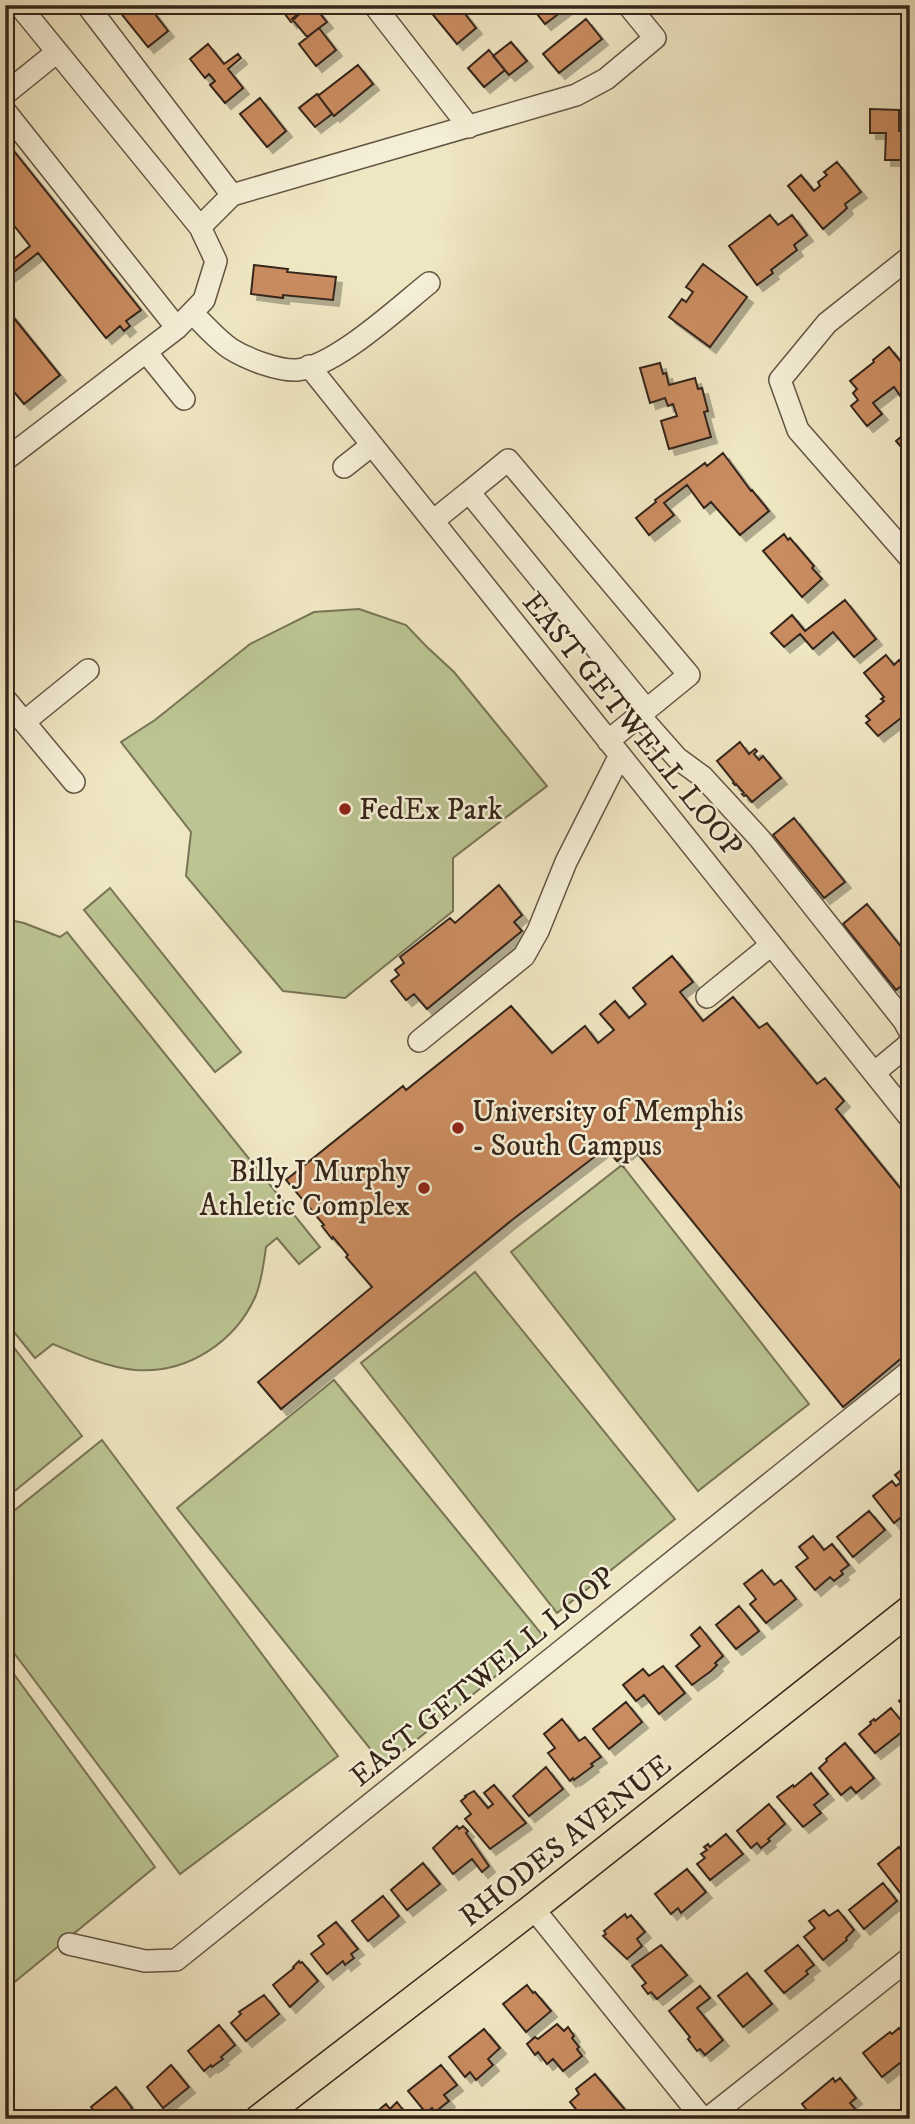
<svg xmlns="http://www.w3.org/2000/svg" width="915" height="2124" viewBox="0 0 915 2124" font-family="'IM FELL DW Pica',serif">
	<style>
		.green { fill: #bbc492; stroke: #787456; stroke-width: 2 }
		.building { fill: #c98c61; stroke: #36251a; stroke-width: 2; filter: url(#shadow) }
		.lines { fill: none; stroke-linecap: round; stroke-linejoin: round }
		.minor-casing { stroke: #645544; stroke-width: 24 }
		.major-casing { stroke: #36251a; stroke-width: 31 }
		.minor { stroke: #f5efd7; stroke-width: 21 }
		.major { stroke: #efe6c2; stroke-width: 28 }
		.poi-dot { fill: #8f2418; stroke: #f5efd7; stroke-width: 2.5 }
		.labels { text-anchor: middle; stroke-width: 5; stroke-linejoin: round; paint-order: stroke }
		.street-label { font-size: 30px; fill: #36251a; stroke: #f5efd7 }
		.poi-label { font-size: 30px; fill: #36251a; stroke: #f5efd7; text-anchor: start }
	</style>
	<defs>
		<filter id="shadow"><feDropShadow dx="6" dy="6" stdDeviation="0" flood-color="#0004"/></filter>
	</defs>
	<rect width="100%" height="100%" fill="#efe6c2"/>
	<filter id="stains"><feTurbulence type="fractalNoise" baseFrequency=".00286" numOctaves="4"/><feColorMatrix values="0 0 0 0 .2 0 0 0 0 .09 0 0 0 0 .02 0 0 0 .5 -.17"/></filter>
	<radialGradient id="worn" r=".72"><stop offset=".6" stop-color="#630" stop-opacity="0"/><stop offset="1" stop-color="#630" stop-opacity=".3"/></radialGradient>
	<!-- green -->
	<path class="green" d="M359 609 406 625 427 647 454 672 547 786 453 858V911L345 998 283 991 186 876 191 832 121 742 155 720 250 644 314 612Z
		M110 888 241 1052 215 1072 84 910Z
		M5 919 24 923 60 937 67 932 320 1247 299 1264 277 1238 266 1247C264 1263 262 1279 256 1295 236 1342 187 1374 135 1370 107 1367 79 1355 53 1344L35 1358 5 1321Z
		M622 1165 809 1404 698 1491 511 1252Z
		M475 1272 675 1519 557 1613 361 1363Z
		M5 1336 82 1436 5 1499Z
		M334 1380 544 1637 384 1766 177 1508Z
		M102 1440 338 1756 180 1874 5 1641V1518Z
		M5 1662 155 1867 5 1990Z"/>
	<!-- building -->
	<path class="building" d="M128 5H148L168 31 148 47 120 12Z
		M278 5H309L291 22Z
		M309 5H313L327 22 307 37 292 19Z
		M425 5H458L476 28 457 44Z
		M530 5H563L565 9 545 24Z
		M586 19 602 39 559 73 543 54Z
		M319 28 336 50 316 66 299 44Z
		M511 42 527 61 509 75 493 56Z
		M208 44 224 64 238 54 241 58 228 69 243 88 225 103 210 85 215 81 209 74 205 78 190 59Z
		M489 50 505 70 484 87 468 68Z
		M358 65 373 84 334 116 317 94 319 95Z
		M317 94 332 114 315 127 299 108Z
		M260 98 286 131 267 147 240 114Z
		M870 109 899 110V131H910V160H885L886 133H870Z
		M5 140 141 310 126 321 130 326 124 331 120 326 106 338 38 253 5 279V266L30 246 5 214Z
		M837 162 861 192 845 204 847 208 844 211 823 229 788 186 801 175 814 191 820 186 818 182 827 175 824 172Z
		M770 215 778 225 792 215 807 235 794 245 797 250 771 270 773 273 757 285 729 246Z
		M703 264 747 297 710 347 669 317 682 299 686 302 693 292 686 287Z
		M254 265 288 269 287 272 336 277 333 300 283 295V298L251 294Z
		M5 307 60 375 24 404 5 381Z
		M889 347 910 373V390L901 397 894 387 873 403 882 414 867 426 851 406 858 400 853 393 857 389 850 381 874 362 873 360Z
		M660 363 663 374 666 373 669 385 695 378 698 389 702 388 708 411 704 412 711 437 669 449 661 421 677 416 673 404 668 406 665 398 650 403 640 368Z
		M910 429V466L905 460 909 456 896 441Z
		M723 453 751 491 752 490 769 511 740 535 711 502 704 508 687 485 664 503 674 515 649 535 636 518 656 502 655 500 705 463 707 466Z
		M784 534 788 540 790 538 814 566 812 568 822 579 802 597 763 551Z
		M845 600 876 639 854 657 833 632 813 649 800 634 784 647 771 633 792 615 805 631Z
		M886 655 894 665 899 660 910 674V711L878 736 866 723 870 720 866 716 884 701 881 699 884 697 864 673Z
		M740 742 749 754 755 749 757 751 754 754 759 760 763 756 781 778 752 802 746 795 744 796 742 794 744 793 736 784 735 785 733 783 734 782 717 761Z
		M794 818 845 882 824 898 773 835Z
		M499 885 522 915 514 922 522 931 427 1009 414 994 406 1000 391 981 399 975 395 970 404 963 400 957 450 918 455 923Z
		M867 904 910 958V979L896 990 843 924Z
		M672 956 693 982 680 992 703 1021 733 997 759 1028 767 1023 817 1084 825 1078 844 1101 836 1109 910 1200V1351L843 1407 633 1148 617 1161 606 1148 512 1220 281 1409 258 1382 372 1287 346 1257 348 1255 333 1237 332 1239 322 1226 324 1225 286 1180 403 1086 406 1090 511 1006 552 1053 585 1026 598 1043 614 1030 600 1014 615 1001 629 1018 646 1004 633 988Z
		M904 1468 910 1475V1510L894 1523 873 1496 892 1481 896 1486 901 1482 895 1475Z
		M869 1511 885 1530 853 1557 837 1537Z
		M813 1536 824 1550 832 1544 849 1565 841 1571 843 1574 834 1581 830 1577 815 1590 796 1567 808 1558 799 1547Z
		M762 1570 774 1585 781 1580 796 1599 766 1623 750 1604 756 1599 744 1584Z
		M739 1606 759 1631 736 1649 716 1625Z
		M700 1627 723 1656 715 1663 717 1665 711 1671 692 1685 676 1666 700 1646 691 1635Z
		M663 1666 685 1693 659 1714 644 1695 636 1701 623 1685 643 1669 649 1676Z
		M910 1692V1714L899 1701Z
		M626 1702 642 1722 609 1749 593 1729Z
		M891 1708 907 1728 875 1753 859 1734 871 1724 870 1722 874 1719 875 1721Z
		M562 1719 579 1741 585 1737 601 1757 591 1764 593 1766 574 1780 573 1778 570 1781 548 1753 555 1748 544 1734Z
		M845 1743 874 1778 856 1793 851 1787 841 1795 819 1768 827 1761 826 1759Z
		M546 1767 563 1789 529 1816 513 1796Z
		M811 1773 828 1794 814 1805 821 1813 803 1827 777 1797 793 1785 794 1787Z
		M494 1785 526 1823 490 1849 465 1819 471 1814 461 1801 466 1797 465 1796 474 1791 488 1808 493 1804 484 1793Z
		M769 1804 785 1824 768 1839 770 1841 761 1848 757 1843 751 1848 737 1831Z
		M457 1826 459 1829 463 1826 468 1831 466 1833 489 1866 482 1872 472 1859 453 1874 433 1848Z
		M726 1834 743 1854 710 1880 697 1864 705 1858 701 1854 707 1850 704 1847 708 1844 710 1847Z
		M899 1847 908 1858 910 1856V1889L902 1895 878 1864Z
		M423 1863 440 1884 407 1910 391 1890Z
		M687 1869 706 1892 681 1913 678 1908 671 1914 655 1894Z
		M883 1883 897 1901 864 1929 849 1910Z
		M383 1896 399 1916 368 1941 352 1921Z
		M824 1910 829 1916 838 1910 854 1930 846 1938 847 1940 823 1960 804 1937 815 1928 809 1921Z
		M625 1914 627 1918 631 1915 645 1932 637 1939 642 1946 627 1959 603 1936 606 1934 604 1931Z
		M336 1922 358 1949 351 1954 354 1958 345 1965 343 1961 327 1974 311 1954 324 1944 318 1936Z
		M661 1945 687 1975 657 1999 651 1992 648 1994 642 1986 646 1983 632 1966Z
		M798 1945 814 1965 806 1971 808 1974 784 1993 765 1971Z
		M299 1961 300 1963 302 1962 318 1981 290 2007 273 1985 294 1968 293 1967Z
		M747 1973 772 2004 743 2027 718 1996Z
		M527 1985 533 1993 535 1992 551 2011 526 2032 503 2004Z
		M700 1986 710 1998 697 2008 723 2040 705 2055 700 2049 697 2051 688 2039 690 2037 669 2011Z
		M264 1995 279 2014 246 2041 231 2023 241 2014 239 2012Z
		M557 2024 564 2031 568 2027 574 2036 572 2038 579 2047 577 2049 582 2056 563 2071 553 2059 547 2064 538 2052 535 2055 527 2044 535 2037 538 2039Z
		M219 2025 235 2045 221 2057 223 2059 212 2067 211 2065 204 2071 188 2051Z
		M899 2028 910 2041V2055L882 2077 863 2053 890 2032 892 2034Z
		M484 2029 500 2048 488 2059 493 2065 476 2080 470 2072 465 2077 449 2057Z
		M171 2065 189 2087 163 2108 147 2087Z
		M441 2065 457 2085 444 2095 449 2101 435 2112 432 2108 426 2113 408 2091Z
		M595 2074 632 2118 631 2119H584L570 2102 579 2094 576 2089Z
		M833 2078 835 2082 840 2078 856 2098 850 2103 858 2112 851 2119H814L802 2104Z
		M116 2087 132 2108 120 2119H100L91 2107Z
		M397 2102 410 2119H377L379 2117 375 2113 386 2104 390 2109Z
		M72 2110 76 2119H47Z
		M791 2111 798 2119H781Z"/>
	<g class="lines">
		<!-- minor casing -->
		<g class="minor-casing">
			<path id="minor" d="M87 5 232 195
				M374 5 469 127
				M5 94 57 52
				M5 111 177 328
				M200 227 232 195 576 95 606 79 655 38 628 5
				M910 257 827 323 780 380 798 430 910 558
				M192 313C204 324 217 340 231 349 247 359 278 371 297 370 335 367 399 307 429 283
				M146 352 184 399
				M309 366 910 1118
				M5 460 177 328 204 300 216 261 200 227 19 5
				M344 467 372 445
				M433 521 469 492
				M5 699 74 782
				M639 715 677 758 703 777 760 839 904 1021 910 1032
				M24 722 88 670
				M608 741 689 675 508 460 469 492 646 709
				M707 997 771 945
				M419 1041 524 956 538 931 566 862 620 755
				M874 1073 909 1044 910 1040
				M533 1908 703 2119
				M69 1944 145 1961 176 1960 910 1371
				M707 2119 910 1958"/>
		</g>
		<!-- major casing -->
		<g class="major-casing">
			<path id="major" d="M259 2119 533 1908 910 1610"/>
		</g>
		<!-- minor -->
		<use href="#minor" class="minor"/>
		<!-- major -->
		<use href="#major" class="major"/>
	</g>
	<!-- markers -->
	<g class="poi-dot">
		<circle cx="345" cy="809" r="7"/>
		<circle cx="458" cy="1128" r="7"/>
		<circle cx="424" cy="1188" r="7"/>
	</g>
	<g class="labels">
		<!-- street labels -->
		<g class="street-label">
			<text transform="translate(633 724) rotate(51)" y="10">EAST GETWELL LOOP</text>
			<text transform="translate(482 1676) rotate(-39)" y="10">EAST GETWELL LOOP</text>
			<text transform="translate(565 1840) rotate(-38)" y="10">RHODES AVENUE</text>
		</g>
		<!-- poi labels -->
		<g class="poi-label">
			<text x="359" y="819">FedEx Park</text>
			<text x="472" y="1121">University of Memphis<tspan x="472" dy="34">- South Campus</tspan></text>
			<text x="410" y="1181" text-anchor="end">Billy J Murphy<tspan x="410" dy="34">Athletic Complex</tspan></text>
		</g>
	</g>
	<!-- margin -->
	<rect width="915" height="2124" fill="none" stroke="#efe6c2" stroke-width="28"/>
	<rect x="7" y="7" width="901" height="2110" fill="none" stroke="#36251a" stroke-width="3.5"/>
	<rect x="14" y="14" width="887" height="2096" fill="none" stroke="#36251a" stroke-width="2"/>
	<rect width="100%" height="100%" filter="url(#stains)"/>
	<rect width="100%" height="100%" fill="url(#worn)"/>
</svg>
